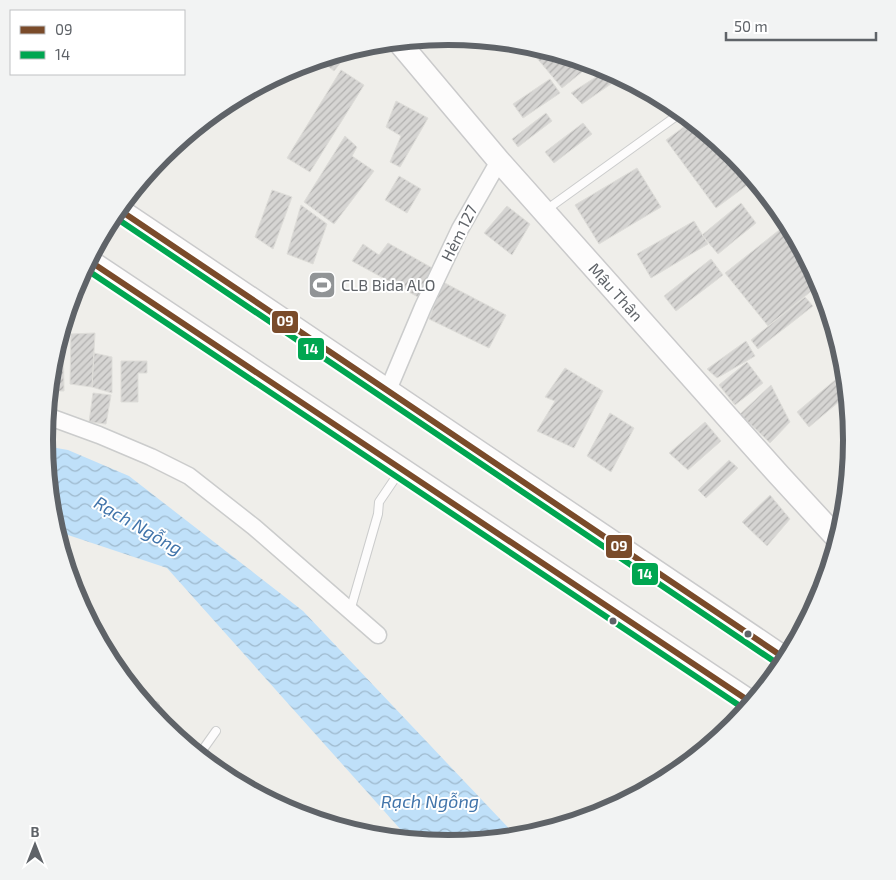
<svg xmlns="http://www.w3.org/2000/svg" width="896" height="880" viewBox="0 0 896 880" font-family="'Exo 2',sans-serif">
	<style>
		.water { fill: url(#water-waves) }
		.building { fill: url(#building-hatch); stroke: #deddd9 }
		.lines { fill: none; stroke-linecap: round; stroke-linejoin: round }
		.lane-casing { stroke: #cbcccc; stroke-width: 10 }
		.street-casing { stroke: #cbcccc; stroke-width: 19 }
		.secondary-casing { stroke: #cacacb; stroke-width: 25 }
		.lane { stroke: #fdfcfc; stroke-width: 8 }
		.street { stroke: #fdfcfc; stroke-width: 16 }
		.secondary { stroke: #fdfcfc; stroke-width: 22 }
		.bus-1-casing { stroke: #fff; stroke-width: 10 }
		.bus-2-casing { stroke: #fff; stroke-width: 10 }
		.bus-1 { stroke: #7a4b2a; stroke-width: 6 }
		.bus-2 { stroke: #00a651; stroke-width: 6 }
		.bus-dot { fill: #5f6368; stroke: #fff; stroke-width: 2 }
		.labels { text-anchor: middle; stroke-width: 4; stroke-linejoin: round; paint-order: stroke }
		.street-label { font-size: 16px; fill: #5f6368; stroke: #fff }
		.poi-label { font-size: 16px; fill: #5f6368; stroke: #fff; text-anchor: start }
		.water-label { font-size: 18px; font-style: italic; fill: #4174aa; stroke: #fff }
		.rim { fill: none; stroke: #5f6368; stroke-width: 6 }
		.line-badge { stroke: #fff; stroke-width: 2 }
		.badge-label { font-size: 14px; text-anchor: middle; font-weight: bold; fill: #fff }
	</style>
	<defs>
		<pattern id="water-waves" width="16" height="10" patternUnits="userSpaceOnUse" patternTransform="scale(1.25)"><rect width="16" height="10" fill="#bfe0f9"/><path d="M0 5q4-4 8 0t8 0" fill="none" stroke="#9eb9cd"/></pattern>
		<pattern id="building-hatch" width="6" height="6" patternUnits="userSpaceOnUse" patternTransform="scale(1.25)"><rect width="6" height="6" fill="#d6d5d3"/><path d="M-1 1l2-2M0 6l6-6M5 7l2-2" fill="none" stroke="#b1b0af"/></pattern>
	</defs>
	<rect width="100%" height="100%" fill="#efeeea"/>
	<!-- water -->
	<path class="water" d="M45 446 68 450 129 476 303 611 517 837 448 844 410 840 167 568 56 531 52 518Z"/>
	<!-- building -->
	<path class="building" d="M351 49 334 71 319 59Z
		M546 50 592 64 562 88 536 57Z
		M341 70 364 85 310 172 287 158Z
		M607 70 621 77 582 104 571 93Z
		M550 79 560 93 523 118 513 104Z
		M396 101 428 118 400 167 390 162 401 136 386 127Z
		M546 113 552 121 518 147 512 139Z
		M692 121 734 155 754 180 716 208 666 140Z
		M583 123 592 134 554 163 545 152Z
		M345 136 357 147 352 156 374 171 334 224 304 202Z
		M637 168 661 207 599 244 575 205Z
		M399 176 421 189 407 213 385 200Z
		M272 190 292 197 273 249 255 237Z
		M741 203 756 223 718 254 702 235Z
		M301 205 327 224 313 264 287 254Z
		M507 206 530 224 512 255 484 233Z
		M694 221 708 244 651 278 637 254Z
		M788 223 820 284 768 326 725 273Z
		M388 243 434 269 418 297 352 261 363 244 379 255Z
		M711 259 723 275 676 311 664 296Z
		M443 282 506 315 489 348 429 319Z
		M805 297 813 306 758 349 751 340Z
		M62 330H63L64 391H49L52 361Z
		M95 333 92 387 70 384 71 334Z
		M746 341 755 356 717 378 707 369Z
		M94 353 112 357V393L92 387Z
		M121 361H147V373H138V402H121Z
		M747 362 763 383 735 405 719 385Z
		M565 368 603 391 574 448 537 431 555 401 545 397Z
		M835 380 847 395 809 427 797 412Z
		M771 385 790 422 770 443 740 414Z
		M93 393 111 395 106 424 89 422Z
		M610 413 634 428 611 472 587 456Z
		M705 422 721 441 688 470 669 453Z
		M729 460 738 468 706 498 698 490Z
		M770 495 790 519 767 546 742 522Z"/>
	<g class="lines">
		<!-- lane casing -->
		<g class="lane-casing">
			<path id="lane" d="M546 210 682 112
				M350 611 378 514 379 502 400 471
				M151 712 155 706
				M199 755 216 731"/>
		</g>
		<!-- street casing -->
		<g class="street-casing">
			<path id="street" d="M388 390 423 307 460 229 499 161
				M47 416 99 435 151 457 189 476 254 527 378 635"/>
		</g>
		<!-- secondary casing -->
		<g class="secondary-casing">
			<path id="secondary" d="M398 41 499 161 779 475 838 539
				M118 209 786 659
				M88 260 752 703"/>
		</g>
		<!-- lane -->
		<use href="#lane" class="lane"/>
		<!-- street -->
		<use href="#street" class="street"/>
		<!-- secondary -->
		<use href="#secondary" class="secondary"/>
		<!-- bus-1 casing -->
		<g class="bus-1-casing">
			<path id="bus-1" d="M118 209 786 659
				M88 260 752 703"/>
		</g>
		<!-- bus-2 casing -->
		<g class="bus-2-casing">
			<path id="bus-2" d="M113 216 781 666
				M84 268 746 710"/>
		</g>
		<!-- bus-1 -->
		<use href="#bus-1" class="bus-1"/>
		<!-- bus-2 -->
		<use href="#bus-2" class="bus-2"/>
	</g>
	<!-- icons -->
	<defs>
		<g id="stadium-square" transform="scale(1.4375)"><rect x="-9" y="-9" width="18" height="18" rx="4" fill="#919496" stroke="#fff"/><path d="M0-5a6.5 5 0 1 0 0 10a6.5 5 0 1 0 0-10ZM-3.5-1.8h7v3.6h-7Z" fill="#fff"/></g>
	</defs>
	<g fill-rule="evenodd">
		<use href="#stadium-square" x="322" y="285"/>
	</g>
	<!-- markers -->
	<g class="bus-dot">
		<circle cx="613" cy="621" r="4.5"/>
		<circle cx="748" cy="634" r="4.5"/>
	</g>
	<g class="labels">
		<!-- street labels -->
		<g class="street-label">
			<text transform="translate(459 233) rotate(-63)" y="6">Hẻm 127</text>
			<text transform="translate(616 292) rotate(48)" y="6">Mậu Thân</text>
		</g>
		<!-- poi labels -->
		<g class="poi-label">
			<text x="341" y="291">CLB Bida ALO</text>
		</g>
		<!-- water labels -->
		<g class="water-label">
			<text transform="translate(138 526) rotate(30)" y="6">Rạch Ngỗng</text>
			<text x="430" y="808">Rạch Ngỗng</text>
		</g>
	</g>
	<!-- crop -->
	<path d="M0 0H896V880H0ZM53 440a395 395 0 1 1 790 0a395 395 0 1 1-790 0Z" fill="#f2f3f3" fill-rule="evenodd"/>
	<path class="rim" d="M53 440a395 395 0 1 1 790 0a395 395 0 1 1-790 0Z"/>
	<g class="line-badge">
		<rect x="271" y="310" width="28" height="24" rx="5" fill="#7a4b2a"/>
		<rect x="297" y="337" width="28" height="24" rx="5" fill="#00a651"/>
		<rect x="605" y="534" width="28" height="25" rx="5" fill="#7a4b2a"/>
		<rect x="631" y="562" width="28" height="24" rx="5" fill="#00a651"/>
	</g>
	<g class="badge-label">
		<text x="285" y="326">09</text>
		<text x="311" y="354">14</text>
		<text x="619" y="551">09</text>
		<text x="645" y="579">14</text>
	</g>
	<!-- legend -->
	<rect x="10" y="10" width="175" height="65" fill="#ffffff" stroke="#bfc1c3"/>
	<rect x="20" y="26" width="25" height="8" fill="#7a4b2a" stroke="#bfc1c3"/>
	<text x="55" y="35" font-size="15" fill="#5f6368">09</text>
	<rect x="20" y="51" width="25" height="8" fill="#00a651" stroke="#bfc1c3"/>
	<text x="55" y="60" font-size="15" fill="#5f6368">14</text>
	<!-- north arrow -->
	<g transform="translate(35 845)" stroke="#ffffff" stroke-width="4" paint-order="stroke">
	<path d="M0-4L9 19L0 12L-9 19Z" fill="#5f6368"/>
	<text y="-8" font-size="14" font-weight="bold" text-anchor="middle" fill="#5f6368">B</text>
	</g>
	<!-- scale -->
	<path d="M726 32v8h150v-8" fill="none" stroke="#5f6368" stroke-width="2.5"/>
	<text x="734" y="32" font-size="15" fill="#5f6368" stroke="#ffffff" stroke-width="4" paint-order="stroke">50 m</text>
</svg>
